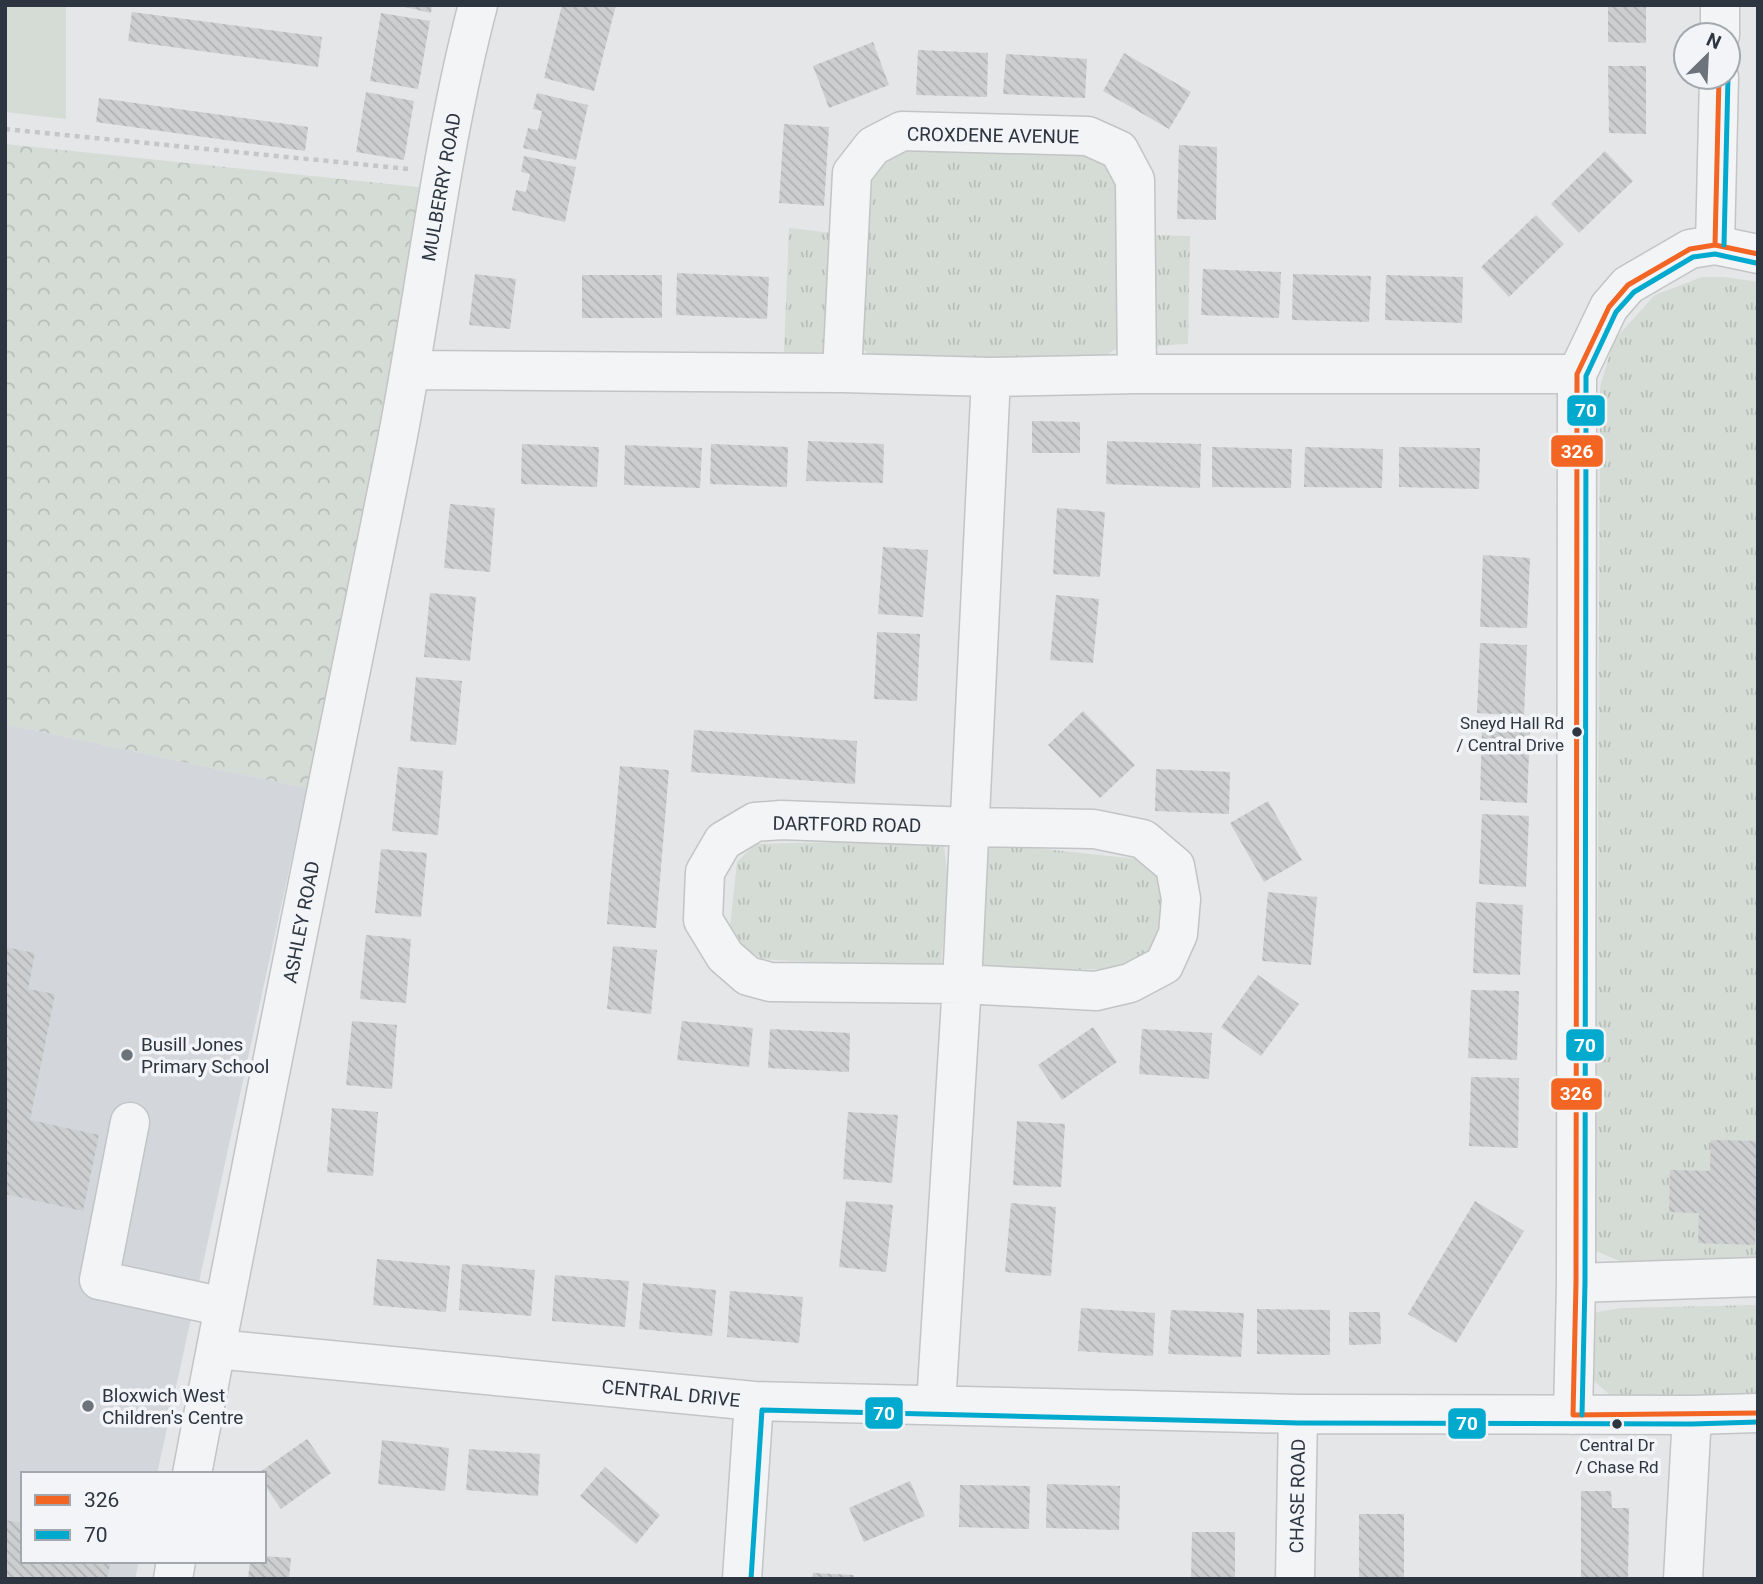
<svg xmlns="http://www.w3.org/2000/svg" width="1763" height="1584" viewBox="0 0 1763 1584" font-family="Roboto,sans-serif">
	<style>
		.built { fill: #d3d6db }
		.grass { fill: url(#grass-tufts) }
		.park { fill: url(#park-crowns) }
		.garden { fill: #d5dbd5 }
		.building { fill: url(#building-back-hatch) }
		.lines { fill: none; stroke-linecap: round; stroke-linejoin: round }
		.minor-casing { stroke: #c2c4c6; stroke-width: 41 }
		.path { stroke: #c4c6c8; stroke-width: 4.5; stroke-dasharray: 5 5; stroke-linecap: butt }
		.minor { stroke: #f3f4f5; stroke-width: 38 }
		.bus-1-casing { stroke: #f2f4f7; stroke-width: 10 }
		.bus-2-casing { stroke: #f2f4f7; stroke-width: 10 }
		.bus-1 { stroke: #f26522; stroke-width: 5 }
		.bus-2 { stroke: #00a9ce; stroke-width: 5 }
		.bus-dot { fill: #2c3540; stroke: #f2f4f7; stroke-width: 2.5 }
		.poi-dot { fill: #6c737b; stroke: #f2f4f7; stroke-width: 2.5 }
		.labels { text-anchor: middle; stroke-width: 7; stroke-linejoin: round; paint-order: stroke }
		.bus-label { font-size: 17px; fill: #2c3540; stroke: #f2f4f7; text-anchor: end }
		.street-label { font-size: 19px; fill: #2c3540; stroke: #f2f4f7 }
		.poi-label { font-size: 19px; fill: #2c3540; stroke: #f2f4f7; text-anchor: start }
		.line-badge { stroke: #f2f4f7; stroke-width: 2.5 }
		.badge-label { font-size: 19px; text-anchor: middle; font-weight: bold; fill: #fff }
	</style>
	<defs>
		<pattern id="grass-tufts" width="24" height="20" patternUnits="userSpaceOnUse" patternTransform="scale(1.75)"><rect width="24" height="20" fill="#d5dbd5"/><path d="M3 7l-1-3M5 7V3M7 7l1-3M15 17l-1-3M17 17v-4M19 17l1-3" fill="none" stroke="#b7bdb8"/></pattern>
		<pattern id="park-crowns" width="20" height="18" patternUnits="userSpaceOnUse" patternTransform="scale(1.75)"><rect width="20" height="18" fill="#d5dbd5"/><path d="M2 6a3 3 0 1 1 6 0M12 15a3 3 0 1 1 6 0" fill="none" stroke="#b7bdb8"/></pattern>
		<pattern id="building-back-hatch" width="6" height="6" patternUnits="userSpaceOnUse" patternTransform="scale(1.75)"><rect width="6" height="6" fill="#ccced0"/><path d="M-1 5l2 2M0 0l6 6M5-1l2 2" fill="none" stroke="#afb2b4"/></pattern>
	</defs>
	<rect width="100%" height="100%" fill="#e4e6e8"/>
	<!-- built -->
	<path class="built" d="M5 724 307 788 157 1474H23V1561H139L135 1579H5Z"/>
	<!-- grass -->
	<path class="grass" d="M903 149 1096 154 1121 181 1124 344 1100 359 870 356 859 344 871 170Z
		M789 228 832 233 825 352H784Z
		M1151 235 1190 236 1188 344 1151 346Z
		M1702 277H1724L1758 282V1260L1622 1262 1596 1251 1600 387 1614 340 1655 295Z
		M927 840 944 846 949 885 941 964 919 969 762 959 737 943 730 927 737 862 755 844Z
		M988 843 1137 859 1155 872 1164 905 1154 943 1142 961 1123 969 995 970 979 963Z
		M1758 1305V1399L1611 1396 1589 1376 1588 1323 1597 1312 1622 1308Z"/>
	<!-- park -->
	<path class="park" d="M5 144 427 188 307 788 5 724Z"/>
	<!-- garden -->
	<path class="garden" d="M5 5H66V119L5 112Z"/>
	<!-- building -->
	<path class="building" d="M396 5H432L431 13Z
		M562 5H616L594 91 544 78Z
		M1608 5H1646V43L1608 42Z
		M132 12 322 37 318 67 128 41Z
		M381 13 430 21 418 89 370 81Z
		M873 42 889 85 829 108 813 66Z
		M918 50 988 53 987 97 916 95Z
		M1124 53 1191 92 1169 129 1103 91Z
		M1006 54 1087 59 1085 98 1003 94Z
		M1608 66H1646V134L1609 133Z
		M366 92 414 101 404 160 356 152Z
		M537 93 588 105 576 160 523 148 528 128 538 130 542 111 533 109Z
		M99 98 308 127 305 151 96 122Z
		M784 124 829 127 824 206 779 203Z
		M1179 145 1217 147 1216 220 1177 219Z
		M1605 151 1633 181 1579 233 1551 204Z
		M524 156 576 167 565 222 512 210 516 190 526 192 530 174 521 172Z
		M1536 215 1564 244 1509 297 1481 267Z
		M1203 269 1281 272 1279 318 1201 315Z
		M677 273 769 277 767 319 676 315Z
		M475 274 516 279 510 329 469 325Z
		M1293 274 1371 276 1369 322 1292 320Z
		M582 275H662V318H582Z
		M1386 275 1463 277 1462 323 1385 320Z
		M1032 421 1080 422V453H1032Z
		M808 441 884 444 883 483 806 481Z
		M1107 441 1201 444 1200 488 1106 484Z
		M522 444 599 447 597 487 521 484Z
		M711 444 788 447 787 487 710 484Z
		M625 445 702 448 700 488 624 485Z
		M1212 447 1292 449 1291 488 1212 487Z
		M1305 447 1383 449 1382 488 1304 487Z
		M1399 447 1480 448 1479 489 1399 487Z
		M450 504 495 508 490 572 444 568Z
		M1057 508 1105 512 1100 577 1053 574Z
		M883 547 928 550 923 617 878 614Z
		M1483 555 1530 558 1527 628 1480 627Z
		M430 593 476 597 470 661 424 657Z
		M1056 595 1099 599 1093 663 1050 660Z
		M877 632 920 634 917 701 874 699Z
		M1480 643 1527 645 1524 716 1477 713Z
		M416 677 462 681 456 745 410 741Z
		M1083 711 1135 765 1100 798 1048 745Z
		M694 730 857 741 855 784 691 772Z
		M1482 730 1530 731 1527 803 1480 800Z
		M620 766 669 770 656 928 607 924Z
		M398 767 443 771 438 835 392 831Z
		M1156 769 1230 772 1229 814 1155 811Z
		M1268 801 1302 860 1264 882 1230 823Z
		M1482 814 1529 816 1526 887 1479 884Z
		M381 849 427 853 421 917 375 913Z
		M1268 892 1317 897 1311 965 1262 961Z
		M1476 902 1523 905 1520 975 1473 973Z
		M366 935 411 939 406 1003 360 999Z
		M613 946 657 950 651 1014 607 1009Z
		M5 947 35 953 28 989 55 994 30 1120 99 1135 83 1211 5 1194V1053L9 1037H5Z
		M1258 975 1299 1004 1261 1056 1221 1027Z
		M1471 990 1519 991 1517 1060 1468 1058Z
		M352 1021 397 1025 392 1089 346 1085Z
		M682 1021 753 1028 749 1067 677 1060Z
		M1093 1027 1117 1062 1062 1100 1038 1065Z
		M770 1029 850 1033 849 1072 768 1068Z
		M1142 1029 1212 1033 1209 1079 1139 1074Z
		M1471 1077 1519 1078 1518 1148 1469 1146Z
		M332 1108 378 1112 373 1176 327 1172Z
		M848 1112 898 1115 892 1183 843 1179Z
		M1017 1121 1065 1124 1061 1187 1013 1185Z
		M1711 1140 1758 1141 1755 1245 1698 1243 1699 1213 1669 1212 1670 1170 1710 1171Z
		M846 1201 893 1205 886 1272 839 1267Z
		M1475 1201 1524 1231 1456 1343 1408 1314Z
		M1011 1203 1056 1207 1051 1276 1005 1272Z
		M377 1259 450 1266 446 1312 373 1305Z
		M462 1264 535 1270 531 1316 459 1310Z
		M555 1275 629 1281 625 1327 552 1321Z
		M643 1283 716 1290 712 1336 639 1329Z
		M730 1291 803 1297 799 1343 727 1337Z
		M1081 1308 1155 1313 1153 1356 1078 1351Z
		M1257 1309 1330 1310V1355L1257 1354Z
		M1171 1310 1244 1313 1241 1357 1168 1354Z
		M1349 1312H1380L1381 1344 1349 1345Z
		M307 1439 331 1473 281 1509 264 1484V1474H257Z
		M382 1440 449 1448 445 1491 378 1484Z
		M469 1449 540 1454 538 1496 466 1490Z
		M605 1467 660 1515 636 1544 580 1496Z
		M910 1481 925 1516 864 1542 849 1508Z
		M1047 1484 1120 1486 1119 1530 1046 1528Z
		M960 1485 1030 1486 1029 1529 959 1527Z
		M1581 1491H1611L1612 1508H1629L1628 1579H1581Z
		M1359 1514H1404V1579H1359Z
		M5 1520 23 1523V1561H111L107 1579H5Z
		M1192 1532H1235V1579H1191Z
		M264 1556 291 1558 289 1579H248L250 1561H264Z
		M813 1573 854 1575V1579H812Z"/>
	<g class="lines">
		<!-- minor casing -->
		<g class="minor-casing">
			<path id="minor" d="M1720 35V5
				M1715 245 1719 77
				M411 370 842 373 991 377 1137 374H1577
				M842 373 852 173 873 146 902 131 1088 136 1119 150 1135 180 1137 374
				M781 820 970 827 1094 829 1143 839 1175 866 1181 899 1178 934 1164 965 1130 983 1096 991 962 984 770 982 748 976 725 956 703 920 705 872 723 841 755 822Z
				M130 1122 99 1280 224 1307
				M1576 1283 1758 1277
				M216 1349 754 1401 1298 1414 1692 1415 1758 1413
				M936 1405 962 984 991 377
				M1573 1415 1576 1283 1577 374 1609 307 1628 285 1690 249 1715 245 1758 254
				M192 1474C256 1134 326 795 394 456 424 306 439 153 478 5
				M173 1579 176 1561
				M742 1579 754 1401
				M1295 1579 1298 1414
				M1683 1579 1692 1415"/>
		</g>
		<!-- path -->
		<path class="path" d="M5 129 408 169"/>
		<!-- minor -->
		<use href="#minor" class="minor"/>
		<!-- bus-1 casing -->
		<g class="bus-1-casing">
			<path id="bus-1" d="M1715 245 1719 77
				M1573 1415 1576 1283 1577 374 1609 307 1628 285 1690 249 1715 245 1758 254
				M1573 1415 1758 1413"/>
		</g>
		<!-- bus-2 casing -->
		<g class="bus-2-casing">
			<path id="bus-2" d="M1724 245 1728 77
				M1582 1415 1585 1283 1586 376 1616 312 1634 292 1693 257 1715 254 1756 263
				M751 1579 762 1410 1298 1423 1692 1424 1758 1422"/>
		</g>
		<!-- bus-1 -->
		<use href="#bus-1" class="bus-1"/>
		<!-- bus-2 -->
		<use href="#bus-2" class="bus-2"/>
	</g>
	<!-- markers -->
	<g class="bus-dot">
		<circle cx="1577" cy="732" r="6"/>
		<circle cx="1617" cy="1424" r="6"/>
	</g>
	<g class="poi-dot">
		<circle cx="127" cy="1055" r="7"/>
		<circle cx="88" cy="1406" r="7"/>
	</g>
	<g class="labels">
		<!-- bus labels -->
		<g class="bus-label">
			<text x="1564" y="729">Sneyd Hall Rd<tspan x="1564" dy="22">/ Central Drive</tspan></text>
			<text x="1617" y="1451" text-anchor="middle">Central Dr<tspan x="1617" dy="22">/ Chase Rd</tspan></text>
		</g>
		<!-- street labels -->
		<g class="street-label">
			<text transform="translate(993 135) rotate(1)" y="7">CROXDENE AVENUE</text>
			<text transform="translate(441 187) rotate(-80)" y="7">MULBERRY ROAD</text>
			<text transform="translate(847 824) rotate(1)" y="7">DARTFORD ROAD</text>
			<text transform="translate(301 922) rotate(-79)" y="7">ASHLEY ROAD</text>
			<text transform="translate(671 1393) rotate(6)" y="7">CENTRAL DRIVE</text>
			<text transform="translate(1297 1496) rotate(-89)" y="7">CHASE ROAD</text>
		</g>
		<!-- poi labels -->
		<g class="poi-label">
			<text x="141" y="1051">Busill Jones<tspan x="141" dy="22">Primary School</tspan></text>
			<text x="102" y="1402">Bloxwich West<tspan x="102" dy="22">Children's Centre</tspan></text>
		</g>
	</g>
	<g class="line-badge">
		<rect x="1566" y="394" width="40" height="33" rx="7" fill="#00a9ce"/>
		<rect x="1550" y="434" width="54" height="34" rx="7" fill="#f26522"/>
		<rect x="1565" y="1028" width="40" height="34" rx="7" fill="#00a9ce"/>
		<rect x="1550" y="1077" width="53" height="34" rx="7" fill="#f26522"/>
		<rect x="864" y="1396" width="40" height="34" rx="7" fill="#00a9ce"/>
		<rect x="1447" y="1407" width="40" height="33" rx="7" fill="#00a9ce"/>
	</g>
	<g class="badge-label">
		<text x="1586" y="417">70</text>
		<text x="1577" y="458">326</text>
		<text x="1585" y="1052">70</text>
		<text x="1576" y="1100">326</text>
		<text x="884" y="1420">70</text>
		<text x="1467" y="1430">70</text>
	</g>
	<!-- border -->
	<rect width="1763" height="1584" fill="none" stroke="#2c3540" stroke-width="14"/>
	<!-- legend -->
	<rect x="21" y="1472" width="245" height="91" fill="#f2f4f7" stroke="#a3a8ae" stroke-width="2"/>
	<rect x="35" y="1495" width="35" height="10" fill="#f26522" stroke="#a3a8ae" stroke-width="2"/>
	<text x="84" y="1507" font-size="21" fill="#2c3540">326</text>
	<rect x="35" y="1530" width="35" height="10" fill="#00a9ce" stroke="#a3a8ae" stroke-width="2"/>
	<text x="84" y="1542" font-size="21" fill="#2c3540">70</text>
	<!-- north arrow -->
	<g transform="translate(1707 56) rotate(24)"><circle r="33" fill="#f2f4f7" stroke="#a3a8ae" stroke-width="2"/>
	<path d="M0-5L12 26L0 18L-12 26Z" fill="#6c737b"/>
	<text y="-10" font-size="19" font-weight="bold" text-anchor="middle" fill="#2c3540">N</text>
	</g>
</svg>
